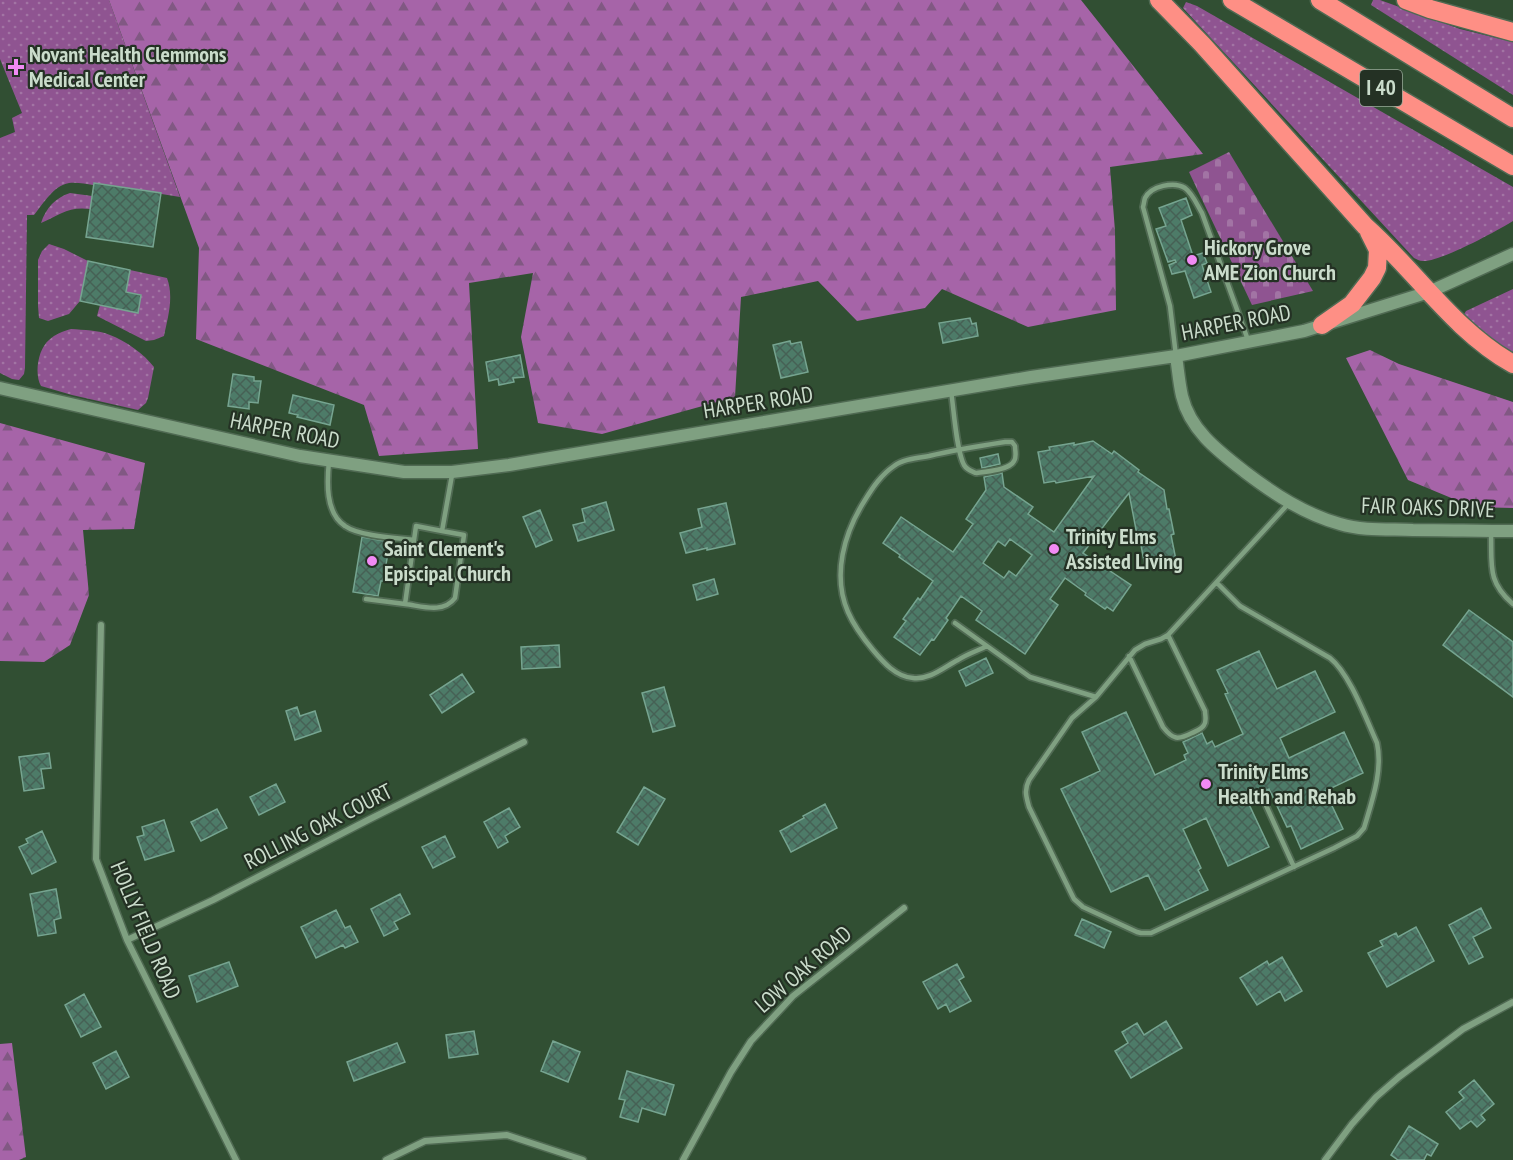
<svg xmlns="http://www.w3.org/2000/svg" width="1513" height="1160" viewBox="0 0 1513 1160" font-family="'PT Sans Narrow',sans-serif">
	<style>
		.grass { fill: url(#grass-dots) }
		.forest { fill: url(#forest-firs) }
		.cemetery { fill: url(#cemetery-stones) }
		.building { fill: url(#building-cross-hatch); stroke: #76a490; stroke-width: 1.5; fill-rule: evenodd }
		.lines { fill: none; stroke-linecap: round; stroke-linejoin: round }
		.lane-casing { stroke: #506a53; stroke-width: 8 }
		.street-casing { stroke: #506a53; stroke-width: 9 }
		.secondary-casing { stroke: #506a53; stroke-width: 15 }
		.highway-casing { stroke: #506a53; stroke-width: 21 }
		.lane { stroke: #7fa081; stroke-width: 4.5 }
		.street { stroke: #7fa081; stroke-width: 6 }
		.secondary { stroke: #7fa081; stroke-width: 12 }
		.highway { stroke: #fe8f85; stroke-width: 18 }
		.poi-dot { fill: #f18af4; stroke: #243124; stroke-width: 2 }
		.labels { text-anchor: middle; stroke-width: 4.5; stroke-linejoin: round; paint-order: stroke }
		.shield { fill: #243124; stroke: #98a999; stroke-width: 1.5 }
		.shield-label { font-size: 21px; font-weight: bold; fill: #cadccb }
		.poi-label { font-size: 22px; font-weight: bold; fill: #cadccb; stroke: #243124; text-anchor: start }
		.street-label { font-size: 22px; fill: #cadccb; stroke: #243124 }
	</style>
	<defs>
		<pattern id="grass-dots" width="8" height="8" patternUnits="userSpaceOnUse" patternTransform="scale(1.5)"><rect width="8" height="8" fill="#8f5491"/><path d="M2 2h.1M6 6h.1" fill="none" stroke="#a274a4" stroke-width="1.8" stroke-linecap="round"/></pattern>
		<pattern id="forest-firs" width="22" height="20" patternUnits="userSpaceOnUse" patternTransform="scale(1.5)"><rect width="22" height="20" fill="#a664a8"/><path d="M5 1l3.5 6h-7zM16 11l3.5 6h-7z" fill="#815883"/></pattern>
		<pattern id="cemetery-stones" width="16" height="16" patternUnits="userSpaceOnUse" patternTransform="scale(1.5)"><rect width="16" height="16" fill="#8f5491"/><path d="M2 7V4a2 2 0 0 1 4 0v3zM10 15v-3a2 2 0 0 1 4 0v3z" fill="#a274a4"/></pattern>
		<pattern id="building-cross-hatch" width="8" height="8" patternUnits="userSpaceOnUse" patternTransform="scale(1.5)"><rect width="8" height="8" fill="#4d7b68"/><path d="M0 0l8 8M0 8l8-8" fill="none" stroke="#466155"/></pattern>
	</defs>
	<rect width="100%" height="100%" fill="#314f33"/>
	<!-- grass -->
	<path class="grass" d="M0 0H109L180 197 94 183 93 185C86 184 77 182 69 183 53 186 44 203 34 215H27L25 368 24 374 19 380 12 379 0 373V138L15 132 12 118 22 113 0 59Z
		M1373 0H1380L1460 29 1513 42V95L1371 5Z
		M1186 2 1197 6 1513 187V221C1497 231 1440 262 1423 261 1419 261 1417 259 1414 258L1183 8Z
		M70 193 92 196 90 209C69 206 59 215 41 223 46 208 55 198 70 193Z
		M49 244 64 249 88 261 80 301 69 314 48 321 39 318 38 306V260L42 251Z
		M130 270 167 278C174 297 168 317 164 336L154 340 146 341 97 316 100 305 138 312 141 295 126 292Z
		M1513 289V352L1497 343 1463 316 1466 311Z
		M71 329C84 330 98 330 110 335 126 341 144 354 154 367L148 398 146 403 138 410 72 395 41 386C34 374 38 349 49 340 55 334 64 331 71 329Z"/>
	<!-- forest -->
	<path class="forest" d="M109 0H1081L1203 154 1110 167 1115 231 1116 310 1028 327 942 289 925 308 857 321 818 281 741 297 735 397 602 434 538 423 521 337 533 273 469 283 478 449 379 456 364 405 196 339 199 248Z
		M1370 350 1399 364 1513 402V508L1473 507 1408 480 1346 358Z
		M0 423 145 463 134 529 83 530 89 595 70 645 44 662 0 661Z
		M12 1043 26 1157 19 1160H0V1044Z"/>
	<!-- cemetery -->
	<path class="cemetery" d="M1229 152 1313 291 1252 305 1189 172Z"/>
	<!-- building -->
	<path class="building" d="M94 183 161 193 153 247 86 237Z
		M1186 198 1192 215 1181 220 1193 256 1203 253 1207 263 1202 265 1211 292 1194 298 1185 271 1172 274 1169 265 1176 262 1175 260 1168 262 1156 229 1166 226 1159 208Z
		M88 261 130 270 126 292 141 295 138 313 80 301Z
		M970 318 972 324 976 323 978 336 943 343 939 323Z
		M790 341 791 344 801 342 808 372 781 378 773 345Z
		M520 355 524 377 513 378 514 382 499 385 498 379 489 381 486 362Z
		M233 374 254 377V381H261L258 403 249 402V409L228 406Z
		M293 395 334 405 330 425 297 417 298 415 289 413Z
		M1093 441 1112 454 1114 451 1139 470 1138 472 1164 490 1167 509H1169L1174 534 1171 535 1176 560 1145 566 1140 540H1138L1129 493 1083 553 1131 585 1113 611 1107 607 1105 609 1085 595 1086 593 1065 578 1050 599 1058 605 1025 654 976 620 982 611 961 596 946 618 948 620 934 640 932 639 920 655 894 637 906 621 903 619 918 598 920 600 933 581 899 557 900 555 883 543 901 517 953 552 973 524 966 519 986 490 984 477 1002 473 1004 487 1033 507 1028 514 1054 532 1094 476 1056 483 1055 481 1044 483 1038 452 1050 450 1049 447 1074 443V445ZM1010 539 1032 555 1016 576 1009 571 1004 578 983 563 998 541 1005 546Z
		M998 454 1000 464 982 468 980 458Z
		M606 502 614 530 578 541 573 525 585 522 582 509Z
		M726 503 735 544 707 550V548L686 553 680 533 702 527 698 509Z
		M540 510 552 540 536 547 523 517Z
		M362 537 390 542 383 581H381L378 596 353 592Z
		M714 579 718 594 697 600 693 585Z
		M1469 610 1513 642V697L1443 645Z
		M559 645 560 667 522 669 521 647Z
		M1259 651 1277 689 1315 671 1335 712 1280 738 1289 758 1344 732 1363 773 1325 791 1343 829 1301 849 1291 826 1287 827 1269 789 1247 800 1269 847 1228 866 1206 818 1183 829 1201 868 1198 870 1208 890 1165 910 1148 875 1111 892 1061 789 1100 771 1082 732 1126 712 1155 775 1186 760 1184 755 1188 753 1183 742 1202 733 1207 744 1212 741 1215 747 1243 734 1225 694 1228 693 1217 670Z
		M986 658 993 673 966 686 959 671Z
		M462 674 474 692 442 713 430 695Z
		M664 687 675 726 653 732 642 693Z
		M297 707 300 716 315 711 321 731 295 740 286 711Z
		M49 753 51 768 41 769 44 788 24 791 19 757Z
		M276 784 285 802 259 815 250 797Z
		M644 787 665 799 638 845 617 832Z
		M825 804 837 828 791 852 780 831 804 818 803 816Z
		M509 808 520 827 505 836 508 842 498 848 484 822Z
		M217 809 227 828 201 841 191 822Z
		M164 820 174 851 145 860 137 837 144 835 142 827Z
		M42 831 56 862 32 874 19 847 28 843 26 839Z
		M445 836 455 857 433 868 422 847Z
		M56 889 61 918 54 920 56 933 38 936 30 894Z
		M400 894 410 914 394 922 398 929 384 936 371 909Z
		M1481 908 1491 928 1473 937 1483 957 1469 964 1449 925Z
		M336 910 345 928 350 926 358 942 345 948 343 945 316 958 301 927Z
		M1082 919 1111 932 1104 948 1075 935Z
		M1416 927 1434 961 1387 987 1368 953 1383 946 1380 941 1396 933 1398 937Z
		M1282 957 1302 991 1285 1001 1280 991 1257 1005 1240 978 1267 961 1269 965Z
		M229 962 238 986 197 1002 189 976Z
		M957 964 964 977 959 980 971 1001 950 1012 946 1004 938 1009 923 982Z
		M84 994 101 1027 81 1037 65 1005Z
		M1166 1021 1182 1048 1131 1078 1115 1051 1128 1043 1122 1032 1137 1023 1144 1035Z
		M474 1031 478 1054 449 1058 446 1035Z
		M553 1041 580 1052 568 1082 541 1071Z
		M397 1043 405 1062 354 1081 347 1062Z
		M116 1051 129 1077 106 1089 93 1063Z
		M627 1071 674 1085 665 1115 642 1108 638 1122 620 1117 625 1100 619 1099Z
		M1474 1080 1494 1104 1481 1115 1485 1120 1477 1127 1471 1121 1460 1129 1446 1112 1464 1098 1459 1092Z
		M1409 1126 1438 1144 1431 1156 1427 1154 1424 1160H1398L1391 1155Z"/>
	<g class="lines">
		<!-- lane casing -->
		<g class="lane-casing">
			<path id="lane" d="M1176 356 1170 306 1143 207C1144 204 1144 201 1145 198 1151 186 1174 181 1185 188 1193 194 1197 205 1202 213L1248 340
				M951 391C954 410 956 449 964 465 967 470 971 471 976 473 985 472 1010 470 1014 461 1017 457 1015 451 1015 446L1012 442H1005C979 446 954 450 929 456 917 458 903 459 894 466 881 475 873 487 865 500 844 533 832 575 848 612 854 626 863 638 873 650 883 662 896 677 913 678 930 680 944 667 958 660 967 654 977 651 987 646L1030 677 1096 697 1135 650 1145 644 1161 639 1168 635 1289 503
				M329 461C327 481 325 513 345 526 359 536 396 538 414 540
				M442 531 416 526 405 604C422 606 443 614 455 598L464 535 442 531 452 475
				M1491 533C1492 565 1487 582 1513 604
				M366 599 405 604
				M955 623 987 646
				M1129 656 1163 727C1173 740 1178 740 1192 733 1196 731 1202 729 1204 725 1207 721 1205 716 1205 711L1168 635
				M1096 697 1072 718 1029 780C1024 790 1026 796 1029 807L1071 893 1074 899 1083 907 1137 932 1141 933H1151L1334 848 1357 836 1364 828C1372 801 1383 771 1377 743 1366 719 1350 674 1330 658L1240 606 1217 583
				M1264 801 1294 867"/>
		</g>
		<!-- street casing -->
		<g class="street-casing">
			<path id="street" d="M101 625 96 859 127 940 236 1160
				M127 940 213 900 368 820 524 742
				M386 1160 425 1141 507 1135 583 1160
				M683 1160 731 1072 751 1041 793 996 904 908
				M1325 1160 1352 1124 1376 1097 1399 1077 1463 1029 1513 1002"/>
		</g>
		<!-- secondary casing -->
		<g class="secondary-casing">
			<path id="secondary" d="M1176 356C1178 369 1179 383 1182 396 1190 430 1218 451 1245 472 1274 494 1304 514 1340 524 1363 531 1389 529 1413 530 1446 530 1480 531 1513 531
				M0 388 300 456 404 472H452L509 465 1031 377 1176 356 1304 331 1429 292 1513 254"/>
		</g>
		<!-- highway casing -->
		<g class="highway-casing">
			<path id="highway" d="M1159 0 1202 44 1365 226C1416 271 1453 330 1513 364
				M1232 0 1513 166
				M1320 0 1513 118
				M1406 0 1430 9 1513 32
				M1322 325 1352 304 1372 278 1377 268 1378 250 1369 232"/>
		</g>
		<!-- lane -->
		<use href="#lane" class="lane"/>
		<!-- street -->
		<use href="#street" class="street"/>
		<!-- secondary -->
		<use href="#secondary" class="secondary"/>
		<!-- highway -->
		<use href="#highway" class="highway"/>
	</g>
	<!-- markers -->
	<g class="poi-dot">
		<path d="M13 58h6v6h6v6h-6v6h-6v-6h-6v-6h6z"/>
		<circle cx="1192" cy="260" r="6"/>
		<circle cx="1054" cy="549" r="6"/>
		<circle cx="372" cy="561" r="6"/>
		<circle cx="1206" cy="784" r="6"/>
	</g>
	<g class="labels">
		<!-- shield labels -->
		<rect class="shield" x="1360" y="70" width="42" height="36" rx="4.5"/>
		<g class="shield-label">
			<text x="1381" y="95">I 40</text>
		</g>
		<!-- poi labels -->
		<g class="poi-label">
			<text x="29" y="62">Novant Health Clemmons<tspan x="29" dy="25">Medical Center</tspan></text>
			<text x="1204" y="255">Hickory Grove<tspan x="1204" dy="25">AME Zion Church</tspan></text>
			<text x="1066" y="544">Trinity Elms<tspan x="1066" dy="25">Assisted Living</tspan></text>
			<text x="384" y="556">Saint Clement's<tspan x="384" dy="25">Episcipal Church</tspan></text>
			<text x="1218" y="779">Trinity Elms<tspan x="1218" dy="25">Health and Rehab</tspan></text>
		</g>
		<!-- street labels -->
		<g class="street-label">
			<text transform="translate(1236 322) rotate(-11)" y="8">HARPER ROAD</text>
			<text transform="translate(758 402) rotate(-9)" y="8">HARPER ROAD</text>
			<text transform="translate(285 430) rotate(11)" y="8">HARPER ROAD</text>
			<text transform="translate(1428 507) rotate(2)" y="8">FAIR OAKS DRIVE</text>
			<text transform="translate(318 826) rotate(-27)" y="8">ROLLING OAK COURT</text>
			<text transform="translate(146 930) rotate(67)" y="8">HOLLY FIELD ROAD</text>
			<text transform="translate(803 969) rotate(-41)" y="8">LOW OAK ROAD</text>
		</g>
	</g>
</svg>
